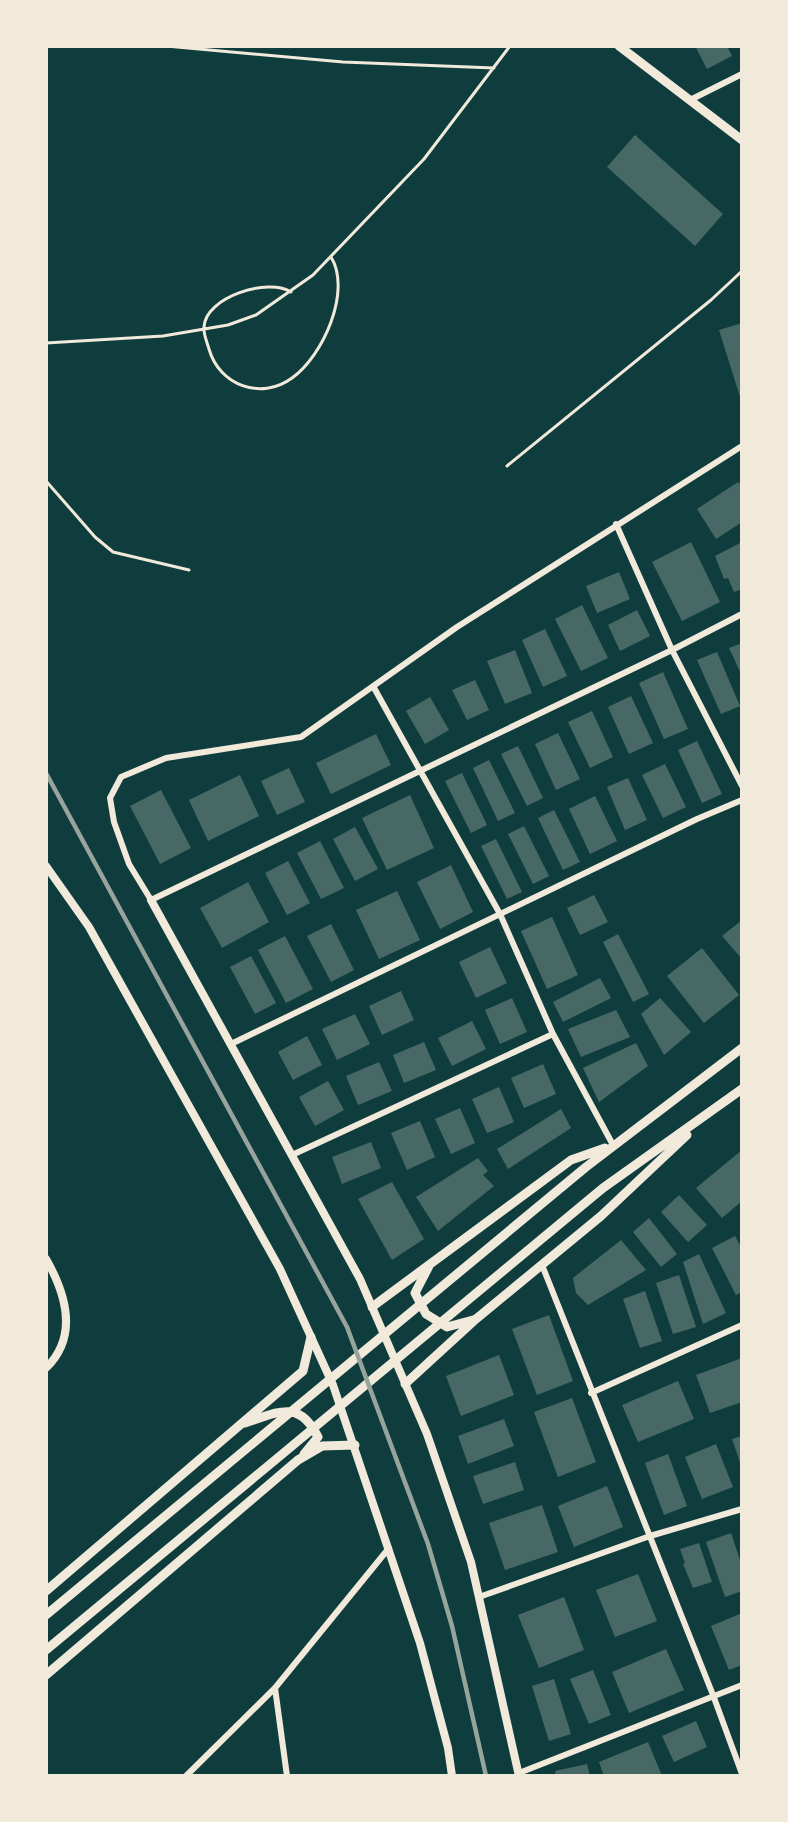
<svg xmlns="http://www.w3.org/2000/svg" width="788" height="1822" viewBox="0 0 788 1822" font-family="Barlow,sans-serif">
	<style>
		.building { fill: #486865 }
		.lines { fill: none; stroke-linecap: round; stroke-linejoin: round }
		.service { stroke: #f1e9da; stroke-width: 3 }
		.minor { stroke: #f1e9da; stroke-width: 6 }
		.tertiary { stroke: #f1e9da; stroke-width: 8 }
		.secondary { stroke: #f1e9da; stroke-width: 9 }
		.rail { stroke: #97a49c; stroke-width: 4.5 }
	</style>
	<rect width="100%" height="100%" fill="#0f3d3e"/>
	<!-- building -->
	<path class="building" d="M695 46H727L732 56 707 69Z
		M635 135 723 214 695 246 607 167Z
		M742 323V400H741L719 330Z
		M738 482 742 486V522L716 539 697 509Z
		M691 542 720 602 682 621 652 562Z
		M742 542V589L734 592 728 578 724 579 715 556Z
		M619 572 630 599 597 613 586 586Z
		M582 605 608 658 581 671 555 619Z
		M637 610 650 636 620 651 608 625Z
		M545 629 567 676 543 687 522 640Z
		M742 643V676L729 648Z
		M515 650 532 693 505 704 487 661Z
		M717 652 740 706 721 714 697 660Z
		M663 672 688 729 664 739 639 683Z
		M475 680 489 710 467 720 452 690Z
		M631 696 653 743 629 754 608 707Z
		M430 697 449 730 425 744 406 711Z
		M592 711 613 757 590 768 568 722Z
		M558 733 580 779 556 790 535 744Z
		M376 734 391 765 331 794 316 763Z
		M697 741 722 794 702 803 678 750Z
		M518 746 543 798 527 806 501 754Z
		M489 760 515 813 498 821 473 768Z
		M665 764 686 807 663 818 642 775Z
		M289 768 305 802 277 815 261 781Z
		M462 773 487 825 471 833 445 781Z
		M240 775 259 816 208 841 189 800Z
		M628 778 647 820 625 830 607 787Z
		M161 790 191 848 160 864 130 806Z
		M410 795 434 848 387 870 362 818Z
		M595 796 617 841 590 854 569 809Z
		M554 810 580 862 563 870 538 818Z
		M524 826 549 876 533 884 508 834Z
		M355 827 378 869 355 881 333 839Z
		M496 839 522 892 507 899 481 846Z
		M320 841 344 888 321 899 297 853Z
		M288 861 310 903 287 915 265 873Z
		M451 865 473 912 440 929 417 882Z
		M248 882 269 922 222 948 200 908Z
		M397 891 420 940 379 959 356 910Z
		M594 895 608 922 580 935 567 908Z
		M552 917 578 975 547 989 521 931Z
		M742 920V959L722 936Z
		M331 924 354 970 331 982 307 936Z
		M618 934 649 994 633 1002 603 942Z
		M285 936 313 989 286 1003 258 950Z
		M490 947 507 983 476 998 459 962Z
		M702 948 739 995 704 1023 667 976Z
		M251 956 276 1003 255 1014 230 967Z
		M600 978 611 998 563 1022 553 1002Z
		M401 991 414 1020 382 1035 369 1006Z
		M512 998 527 1032 500 1044 485 1010Z
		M660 998 691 1032 664 1055 641 1014Z
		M616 1010 630 1037 581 1057 568 1029Z
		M355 1014 370 1044 337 1060 322 1029Z
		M472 1021 486 1049 452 1066 438 1038Z
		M307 1036 322 1065 293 1080 278 1052Z
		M424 1042 436 1070 404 1083 393 1055Z
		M636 1043 648 1066 599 1102 583 1068Z
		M379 1062 392 1091 358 1105 346 1076Z
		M543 1064 556 1094 524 1108 511 1078Z
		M328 1081 344 1110 315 1126 299 1097Z
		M499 1087 514 1122 487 1133 472 1099Z
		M460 1108 475 1143 451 1154 435 1119Z
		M561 1109 571 1128 508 1169 497 1149Z
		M420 1121 435 1157 407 1170 391 1133Z
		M371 1142 381 1168 342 1184 332 1157Z
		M742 1150V1201L722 1218 696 1188Z
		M478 1158 488 1171 483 1175 494 1186 438 1231 416 1197Z
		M392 1182 424 1239 392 1260 358 1199Z
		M679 1195 707 1225 688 1242 661 1212Z
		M649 1218 677 1254 661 1267 633 1232Z
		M735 1236 742 1249V1292L736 1295 712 1248Z
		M621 1240 646 1270 588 1305 576 1293 573 1278Z
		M699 1254 726 1313 703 1324 683 1262Z
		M679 1275 696 1327 673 1334 656 1283Z
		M645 1291 662 1341 640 1348 623 1299Z
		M549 1315 573 1381 537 1395 512 1329Z
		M499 1355 514 1395 461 1416 446 1376Z
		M742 1358V1402L710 1413 696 1375Z
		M678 1381 694 1419 638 1442 622 1405Z
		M572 1398 596 1462 558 1477 534 1412Z
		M504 1419 514 1446 468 1464 458 1436Z
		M742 1436V1465H741L732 1439Z
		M716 1444 733 1487 702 1499 685 1457Z
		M668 1454 687 1506 664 1515 645 1463Z
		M515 1462 524 1490 483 1504 473 1476Z
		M607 1486 623 1527 574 1547 558 1506Z
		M542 1505 558 1552 505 1570 489 1523Z
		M731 1533 742 1566V1591L725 1597 706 1542Z
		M699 1543 712 1582 693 1588 683 1564 685 1563 680 1549Z
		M638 1574 657 1621 615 1637 596 1590Z
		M564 1597 584 1650 539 1668 518 1615Z
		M742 1613V1665L729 1670 711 1626Z
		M666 1649 684 1690 629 1713 612 1672Z
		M593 1670 611 1715 589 1724 570 1679Z
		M554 1679 571 1734 549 1741 532 1686Z
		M696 1721 707 1747 674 1762 662 1736Z
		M648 1742 662 1776H604L599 1762Z
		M587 1764 590 1776H556L555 1771Z"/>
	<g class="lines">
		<!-- service -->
		<path class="service" d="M166 46 343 62 494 68
			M291 292C269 277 205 297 204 327 203 333 207 342 209 349 219 385 261 401 292 378 323 356 352 291 331 257
			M46 343 163 336 228 325 256 315 313 275 424 159 510 46
			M507 466 711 300 742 271
			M46 481 95 537 113 552 189 570"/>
		<!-- minor -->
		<path class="minor" d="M690 100 742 74
			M742 446 457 627 301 737 166 758 121 777 110 798 114 822 129 864 151 900 672 650 742 614
			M616 524 672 650 742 786
			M373 686 500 914 553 1034 613 1145
			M231 1044 697 819 742 800
			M292 1155 553 1034
			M542 1265 713 1695 742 1774
			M591 1393 742 1325
			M479 1597 650 1536 742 1509
			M275 1688 287 1776
			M519 1773 742 1685
			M186 1776 275 1688 389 1548"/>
		<!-- tertiary -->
		<path class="tertiary" d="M46 866 89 927 280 1269 333 1385 420 1643 448 1748 452 1776
			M151 900 360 1279 427 1434 471 1562 519 1776
			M46 1259C66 1294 79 1336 46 1368"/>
		<!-- secondary -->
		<path class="secondary" d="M619 46 742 140
			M429 1266 415 1293 426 1314 447 1327 473 1320
			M372 1307 571 1160 605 1148
			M405 1384 476 1319 601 1216 687 1135
			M245 1423C279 1412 299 1399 318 1437L304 1454
			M46 1591 303 1371 311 1337
			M46 1615 586 1167 742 1048
			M46 1650 603 1188 742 1089
			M46 1675 298 1460 322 1446 355 1445"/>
		<!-- rail -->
		<path class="rail" d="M46 773 347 1327 428 1544 452 1626 486 1776"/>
	</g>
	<!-- border -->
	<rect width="788" height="1822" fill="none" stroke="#f1e9da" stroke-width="96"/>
</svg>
